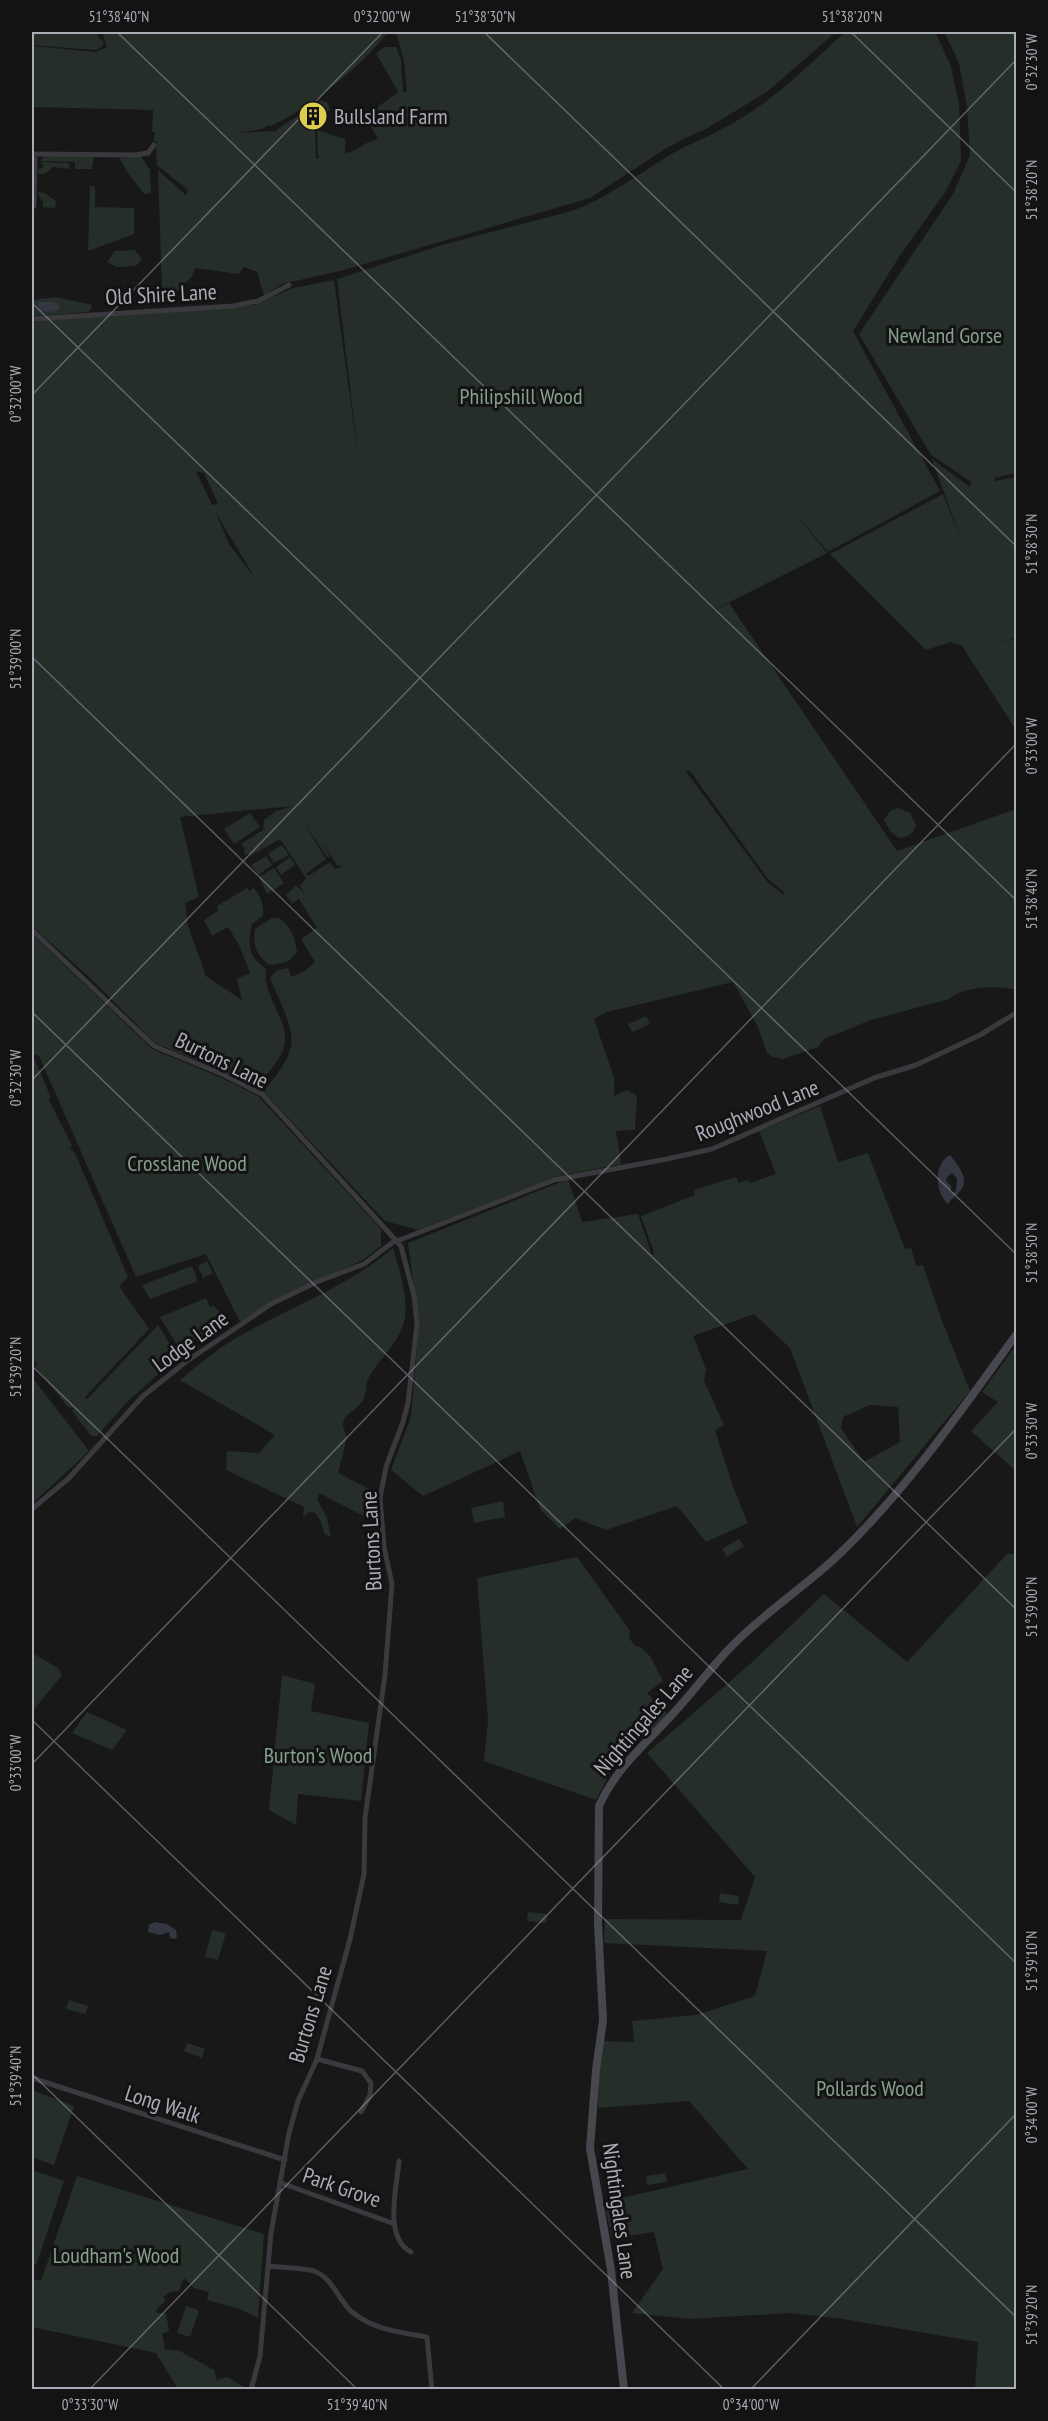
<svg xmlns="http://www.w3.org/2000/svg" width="1048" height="2421" viewBox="0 0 1048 2421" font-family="'PT Sans Narrow',sans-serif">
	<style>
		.green { fill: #262e29; fill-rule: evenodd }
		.water { fill: #333741; fill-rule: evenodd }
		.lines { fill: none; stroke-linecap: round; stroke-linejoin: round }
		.minor { stroke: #3a393e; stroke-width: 5 }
		.secondary { stroke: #47474e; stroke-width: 8 }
		.ticks { fill: none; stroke: #acacb7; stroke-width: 1.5; stroke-opacity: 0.45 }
		.labels { text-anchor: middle; stroke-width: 6; stroke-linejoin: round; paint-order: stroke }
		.poi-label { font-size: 22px; fill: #acacb7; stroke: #131314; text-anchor: start }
		.street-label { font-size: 22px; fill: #acacb7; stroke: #131314 }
		.park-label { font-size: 22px; fill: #85a08d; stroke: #131314 }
		.neatline { fill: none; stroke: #acacb7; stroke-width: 2 }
		.ticks-label { font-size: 15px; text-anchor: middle; fill: #acacb7 }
	</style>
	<rect width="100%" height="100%" fill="#181819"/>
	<!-- green -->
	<path class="green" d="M32 32H99L97 36 104 42 101 48 95 50 32 45Z
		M105 32H388C362 66 309 109 269 127V124L263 129 237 133 275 131 304 112 315 130 316 159 320 157 318 156 317 130 345 139V153C355 153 363 142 378 139L362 110 375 109 398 92 376 53 384 47H396L401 60 403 92H407L404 61 396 32H836L768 91 706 129 683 139 665 149 590 198 344 270 282 284 264 295 257 272 244 267 239 274 195 268 191 278 185 283V292L162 290 158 170 186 195 188 190 157 165 156 146 158 142 154 141 155 132H152L153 110 32 107V46L96 52 107 47 103 36Z
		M845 32H935L951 66 959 105 961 161 946 191 899 257 853 331 940 491 828 552 789 505 827 553 692 621 729 603 897 851 1016 809V990C998 985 963 986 949 999L871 1020 824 1039 818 1047 783 1059 773 1057 767 1053 758 1027 733 982 607 1012 594 1019 614 1078V1096L627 1090 637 1096 635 1130 616 1131 621 1164 555 1177 418 1230 385 1221 264 1092C273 1078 288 1063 291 1046 295 1028 277 996 270 978L276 971 288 968 291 977 305 971 315 962 301 939 317 928 299 899 292 904 286 895 295 886 298 887 306 895 300 886 306 878 280 839 250 856 248 853 244 855 245 849 241 844 263 830 264 820 276 811 293 806 180 817 199 897 185 903 188 926 206 976 242 1000 237 979 250 973 239 945 228 927 212 936 204 920 218 911 217 906 247 888 249 891 254 888C261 898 264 904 263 916L252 924C248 945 247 955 266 969 262 996 288 1018 285 1042 284 1055 273 1066 266 1076L256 1070 247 1084 232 1075 155 1043 89 977 32 926V321L254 305 293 288 334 280 359 463 337 279 442 245 575 210C610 196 638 174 670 155 694 141 720 132 743 117 781 94 813 61 845 32ZM196 471 204 473 218 504 212 505ZM216 513 252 573H251L229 544ZM685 770 690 771 768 879 783 891 785 896 768 883ZM304 823 328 858 330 856 320 839 337 865 343 867 334 869 330 862 308 876 306 874 326 859Z
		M944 32H1016V68H1012L1016 69V473L995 478 994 481 1016 477V637L998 645 1016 638V730L962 646 951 642 926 650 830 554 943 494 962 542 932 459 970 487 971 482 931 455 859 334 953 194 970 155 967 107 959 63Z
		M321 100 328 103 330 110 321 117 312 107Z
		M62 155 94 156 92 169H75V162L40 161 44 157Z
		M141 156 150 170 151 193 144 194 130 176 119 158Z
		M39 162 69 163V169L53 167 45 174H38L39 168H43V164Z
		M90 186H95V207L134 208V234L88 251Z
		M37 192 44 193 56 201 55 208 43 207V202Z
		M135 250 142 259 136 266 117 267 107 262 115 251Z
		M56 297 92 305 89 312 32 316V300Z
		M898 808 910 813 916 825C913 834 909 837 899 838L890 831 884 820 890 811Z
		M250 813 260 827 234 844 224 829Z
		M282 845 289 855 274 863 268 854Z
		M266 856 272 865 258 875 251 865Z
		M290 857 295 865 281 875 276 867Z
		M274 868 284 883 267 894 259 877Z
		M272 918H279C291 926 295 937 297 952 289 963 282 964 269 965 257 955 252 945 255 929Z
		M32 934 152 1049 222 1078 258 1096 381 1229V1246L363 1260 270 1303 240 1322 206 1254 136 1277 39 1056 32 1054Z
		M646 1016 650 1024 632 1032 628 1024Z
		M32 1059 35 1060 51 1098 49 1100 72 1146 70 1148 75 1153 128 1277 119 1286 149 1329 85 1397 87 1399 158 1325 174 1351 175 1359 128 1401 97 1436H91L72 1411 74 1408 68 1407 35 1366 38 1363 32 1361Z
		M820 1106 838 1162 868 1153 905 1249 911 1248 916 1266 923 1265 941 1318 970 1391 857 1527 790 1348 754 1314 693 1336 706 1369 704 1381 724 1425 715 1430 733 1487 748 1523 706 1542 677 1506 606 1530 575 1518 560 1529 540 1509 520 1451 423 1496 391 1470 411 1417 419 1325 408 1243 568 1179 582 1222 638 1214 652 1255 654 1253 641 1216 695 1195 694 1190 736 1177 739 1183 748 1180 750 1183 776 1174 759 1131ZM870 1405 898 1407 900 1442 864 1462 841 1428 843 1417Z
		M393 1248C399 1268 408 1296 405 1317 401 1341 380 1358 369 1377 365 1384 367 1394 363 1400 354 1415 335 1414 347 1437L338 1473 379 1494 377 1523 319 1493 317 1499 327 1518 331 1537 325 1534 320 1520 315 1513 309 1512 303 1517 304 1507 226 1470 227 1451 259 1453 275 1435 180 1380C198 1365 216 1350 236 1338 289 1307 346 1288 393 1248Z
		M207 1261 213 1273 203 1278 198 1266Z
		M192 1266 198 1281 150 1299 142 1285Z
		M206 1298 210 1307 214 1306 220 1313 221 1323 198 1339 185 1343 180 1350 160 1317Z
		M1016 1345V1471L971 1431 998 1402 982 1392Z
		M32 1377 89 1451 32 1504Z
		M503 1501 505 1517 474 1523 471 1508Z
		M739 1539 744 1546 727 1557 722 1549Z
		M1008 1553 1016 1555V2389H975L978 2342 843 2319 791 2313 689 2319 632 2313 663 2269 654 2232 612 2238 604 2202 748 2169 689 2101 598 2108 600 2041 634 2042 632 2021 696 2015 755 1996 767 1951 604 1943 605 1919 741 1920 755 1877 647 1753 748 1666 824 1594 907 1662Z
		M577 1557 630 1631 629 1638 636 1647 639 1646 650 1656 663 1681 647 1693 668 1714 648 1734 639 1738 614 1765 596 1800 484 1761 488 1720 477 1578Z
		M32 1653 58 1668 62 1675 32 1712Z
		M282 1675 315 1684 311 1711 369 1723 361 1801 298 1794 296 1825 269 1810Z
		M87 1712 127 1730 112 1750 72 1733Z
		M720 1893 739 1896 738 1905 719 1902Z
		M528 1912 547 1914 546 1923 527 1921Z
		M212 1930 226 1933 218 1960 205 1957Z
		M69 2000 88 2006 85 2014 66 2009Z
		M187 2043 205 2049 202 2058 184 2051Z
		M32 2090 74 2106 54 2165 32 2157Z
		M32 2170 64 2181 37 2263 32 2267Z
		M665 2173 667 2182 647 2185 646 2176Z
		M77 2176 264 2234 258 2318 240 2309 207 2300 209 2292 194 2288 184 2278 179 2291 170 2292 163 2297 166 2300 156 2310 157 2313H166L169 2331 162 2334 165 2349 180 2351 214 2370 217 2380 227 2377 248 2389H178L156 2353 32 2327V2279L41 2281Z
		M186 2306 199 2310 190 2337 177 2333Z"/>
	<!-- water -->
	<path class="water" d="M38 302H57L60 309 52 312 39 311Z
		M950 1155C957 1164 970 1178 961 1190 957 1195 952 1198 948 1204 935 1192 933 1164 950 1155ZM952 1173 957 1178 956 1191 953 1193 950 1190 952 1187 946 1181 947 1177Z
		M155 1922 167 1924 176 1930 177 1937 175 1939 170 1938 169 1932 160 1935 148 1932 149 1925Z"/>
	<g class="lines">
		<!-- minor -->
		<path class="minor" d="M32 154 136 155 148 153 154 145
			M34 206 35 154
			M32 319 233 306 258 301 289 285
			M32 930 154 1046 222 1074 262 1094 401 1246 414 1296 417 1324 408 1403 403 1422 386 1467 380 1498 384 1547 392 1584 385 1675 365 1818 364 1874 350 1939 317 2059 298 2101 289 2133 271 2233 260 2356 251 2390
			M397 1241 554 1180 667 1159 712 1149 874 1078 916 1065 980 1035 1016 1013
			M32 1509 69 1478 143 1396 187 1361 271 1304 319 1281 364 1264 396 1240
			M317 2059 362 2071 371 2083 370 2095 361 2112
			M32 2078 285 2160
			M399 2161C397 2187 383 2237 411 2252
			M281 2183 392 2223
			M268 2266C282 2268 301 2267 314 2271 332 2277 339 2301 352 2312 374 2330 400 2332 427 2337L432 2390"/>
		<!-- secondary -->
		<path class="secondary" d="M624 2390 611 2270 590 2148 596 2070 603 2020 598 1924 599 1806C615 1770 643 1746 669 1718 690 1696 708 1671 729 1649 760 1616 799 1591 833 1560 904 1494 959 1413 1016 1335"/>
	</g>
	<!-- ticks -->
	<path class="ticks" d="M117 32 1016 900M484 32 1016 546M851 32 1016 192M32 303 1016 1254M32 395 383 32M32 657 1016 1609M32 1012 1016 1963M32 1080 1016 60M32 1366 1016 2317M32 1720 725 2390M32 1764 1016 744M32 2074 358 2390M89 2390 1016 1429M750 2390 1016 2114"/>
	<!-- icons -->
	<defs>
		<g id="building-disc" transform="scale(1.5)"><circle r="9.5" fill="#dbcd4e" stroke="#131314"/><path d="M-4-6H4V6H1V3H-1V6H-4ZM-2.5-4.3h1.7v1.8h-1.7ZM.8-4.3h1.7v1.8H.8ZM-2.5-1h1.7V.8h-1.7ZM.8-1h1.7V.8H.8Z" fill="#111"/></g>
	</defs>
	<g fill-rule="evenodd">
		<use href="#building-disc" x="313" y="116"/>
	</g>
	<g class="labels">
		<!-- poi labels -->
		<g class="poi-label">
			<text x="334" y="124">Bullsland Farm</text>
		</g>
		<!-- street labels -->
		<g class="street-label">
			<text transform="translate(161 294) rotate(-3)" y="8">Old Shire Lane</text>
			<text transform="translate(222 1060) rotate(26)" y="8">Burtons Lane</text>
			<text transform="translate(757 1110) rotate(-22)" y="8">Roughwood Lane</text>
			<text transform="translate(190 1341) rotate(-36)" y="8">Lodge Lane</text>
			<text transform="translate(371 1541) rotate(-93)" y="8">Burtons Lane</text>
			<text transform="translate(643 1720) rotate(-49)" y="8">Nightingales Lane</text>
			<text transform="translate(310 2014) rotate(-73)" y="8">Burtons Lane</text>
			<text transform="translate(163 2104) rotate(18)" y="8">Long Walk</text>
			<text transform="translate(342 2187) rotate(19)" y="8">Park Grove</text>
			<text transform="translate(620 2211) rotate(82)" y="8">Nightingales Lane</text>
		</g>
		<!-- park labels -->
		<g class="park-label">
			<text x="945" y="343">Newland Gorse</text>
			<text x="521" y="404">Philipshill Wood</text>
			<text x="187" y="1171">Crosslane Wood</text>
			<text x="318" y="1763">Burton's Wood</text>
			<text x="870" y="2096">Pollards Wood</text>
			<text x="116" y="2263">Loudham's Wood</text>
		</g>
	</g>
	<!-- border -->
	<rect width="1048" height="2421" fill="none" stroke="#131314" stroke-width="66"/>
	<rect x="33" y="33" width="982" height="2355" class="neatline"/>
	<g class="ticks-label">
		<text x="119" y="22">51°38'40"N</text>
		<text x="382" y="22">0°32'00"W</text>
		<text x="485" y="22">51°38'30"N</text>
		<text x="852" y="22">51°38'20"N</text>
		<text transform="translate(1032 62) rotate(-90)" y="5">0°32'30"W</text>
		<text transform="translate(1032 190) rotate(-90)" y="5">51°38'20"N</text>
		<text transform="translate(16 394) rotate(-90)" y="5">0°32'00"W</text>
		<text transform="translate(1032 544) rotate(-90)" y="5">51°38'30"N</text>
		<text transform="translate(16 659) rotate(-90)" y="5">51°39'00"N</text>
		<text transform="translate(1032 746) rotate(-90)" y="5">0°33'00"W</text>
		<text transform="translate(1032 899) rotate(-90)" y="5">51°38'40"N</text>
		<text transform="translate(16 1078) rotate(-90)" y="5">0°32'30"W</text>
		<text transform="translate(1032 1253) rotate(-90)" y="5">51°38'50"N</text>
		<text transform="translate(16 1367) rotate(-90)" y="5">51°39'20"N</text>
		<text transform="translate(1032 1431) rotate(-90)" y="5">0°33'30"W</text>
		<text transform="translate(1032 1607) rotate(-90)" y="5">51°39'00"N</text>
		<text transform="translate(16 1763) rotate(-90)" y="5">0°33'00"W</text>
		<text transform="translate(1032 1961) rotate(-90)" y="5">51°39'10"N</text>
		<text transform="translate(16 2076) rotate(-90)" y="5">51°39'40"N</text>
		<text transform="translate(1032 2115) rotate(-90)" y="5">0°34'00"W</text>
		<text transform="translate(1032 2315) rotate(-90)" y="5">51°39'20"N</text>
		<text x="90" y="2410">0°33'30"W</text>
		<text x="357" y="2410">51°39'40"N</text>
		<text x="751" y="2410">0°34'00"W</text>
	</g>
</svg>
